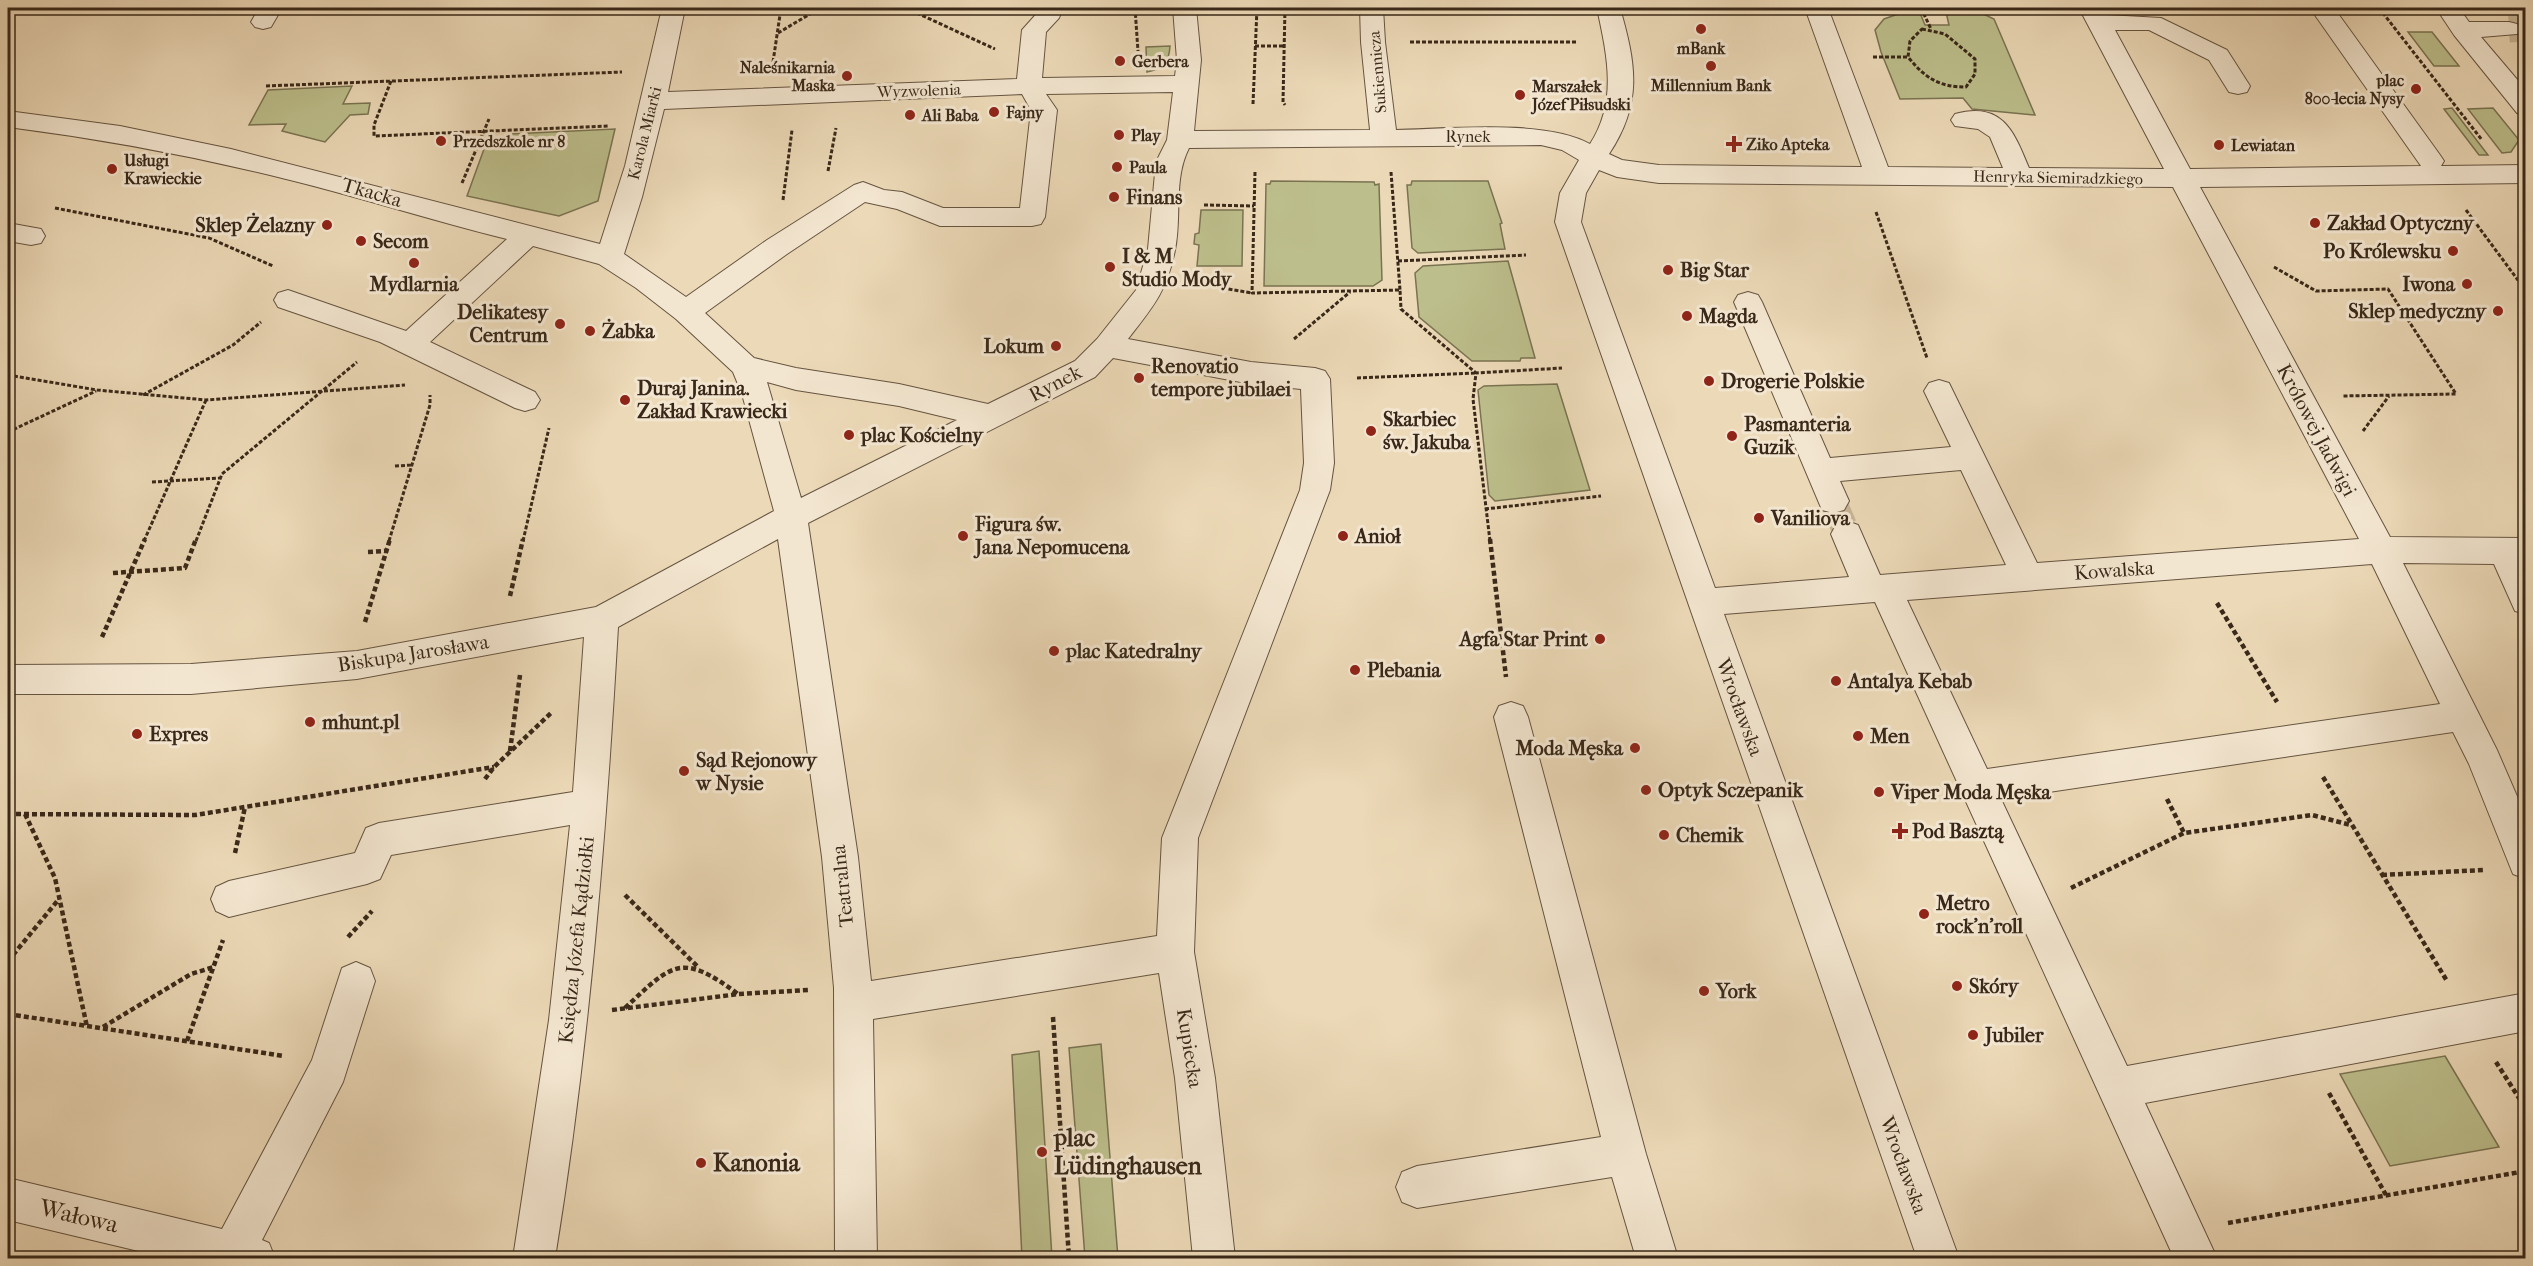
<svg xmlns="http://www.w3.org/2000/svg" width="2533" height="1266" viewBox="0 0 2533 1266" font-family="'IM FELL French Canon',serif">
	<style>
		.green { fill: #bcbe8b; stroke: #7a7352; stroke-width: 1.5 }
		.lines { fill: none; stroke-linecap: round; stroke-linejoin: round }
		.minor-tunnel { stroke: #c8b697; stroke-width: 27; stroke-dasharray: 27 14; stroke-linecap: butt }
		.minor-casing { stroke: #665440; stroke-width: 2 }
		.path-far1 { stroke: #392819; stroke-width: 3; stroke-dasharray: 4 2; stroke-linecap: butt }
		.path { stroke: #392819; stroke-width: 4.5; stroke-dasharray: 5 3; stroke-linecap: butt }
		.minor { fill: #f3e6d0; fill-rule: evenodd }
		.poi-dot { fill: #8f2418; stroke: #f3e6d0; stroke-width: 2 }
		.labels { text-anchor: middle; stroke-width: 6; stroke-linejoin: round; paint-order: stroke }
		.far-poi-label { font-size: 16px; font-weight: bold; fill: #392819; stroke: #f3e6d0; text-anchor: start }
		.far-street-label { font-size: 16px; fill: #392819; stroke: #f3e6d0 }
		.street-label { font-size: 20px; fill: #392819; stroke: #f3e6d0 }
		.poi-label { font-size: 20px; font-weight: bold; fill: #392819; stroke: #f3e6d0; text-anchor: start }
		.near-poi-label { font-size: 24px; font-weight: bold; fill: #392819; stroke: #f3e6d0; text-anchor: start }
		.near-street-label { font-size: 24px; fill: #392819; stroke: #f3e6d0 }
	</style>
	<rect width="100%" height="100%" fill="#ecd9b7"/>
	<filter id="stains"><feTurbulence type="fractalNoise" baseFrequency=".00333" numOctaves="4"/><feColorMatrix values="0 0 0 0 .2 0 0 0 0 .09 0 0 0 0 .02 0 0 0 .5 -.17"/></filter>
	<radialGradient id="worn" r=".72"><stop offset=".6" stop-color="#630" stop-opacity="0"/><stop offset="1" stop-color="#630" stop-opacity=".3"/></radialGradient>
	<!-- green -->
	<path class="green" d="M1977 11 1994 19 2035 115 1972 109 1963 98 1900 99 1881 52 1875 30 1884 19 1901 13H1920L1925 25H1949L1946 12Z
		M2408 32H2432L2459 66H2434Z
		M1170 46C1169 63 1163 69 1147 72L1146 47Z
		M352 86 343 104 370 103 368 114 350 115 325 142 282 131 286 124 249 125 268 90Z
		M2452 108 2488 155H2479L2444 109Z
		M2493 108 2519 140 2511 152 2502 153 2468 109Z
		M615 129 598 201 559 216 467 196 488 138H503L510 134Z
		M1271 181 1374 182 1375 185 1379 184 1382 280 1373 286H1264L1266 184H1270Z
		M1412 181H1488L1502 223 1500 224 1505 249 1418 253 1412 248 1407 185H1411Z
		M1201 210H1243L1242 266H1197L1199 245 1194 244 1195 234 1199 233Z
		M1508 261 1535 358H1521L1520 361H1472L1419 317 1415 273 1423 266Z
		M1557 384 1590 490 1495 501 1489 495 1478 390 1484 386Z
		M1101 1044 1118 1258H1085L1069 1048Z
		M1039 1051 1052 1258H1022L1012 1055Z
		M2445 1056 2499 1147 2390 1166 2340 1074Z"/>
	<g class="lines">
		<!-- minor-tunnel -->
		<path class="minor-tunnel" d="M2509 29 2526 28
			M1833 501 1847 534"/>
		<!-- minor casing -->
		<g class="minor-casing">
			<path id="minor" d="M259 8H282L271 27 263 29 255 27 251 22Z
				M662 8H685L668 92 1017 79 1022 30 1039 11 1040 8H1063L1059 18 1046 32 1042 78 1175 76 1177 60 1173 8H1196L1201 60 1194 131 1370 130 1361 42 1360 8H1383L1385 42 1396 130C1449 129 1545 119 1590 144 1618 101 1607 55 1597 8H1620C1636 64 1643 103 1609 154L1622 160 1659 165 1862 167 1805 8H1828L1888 167 2003 168 1990 137 1978 129 1955 126 1951 120 1955 114C2003 101 2014 132 2029 168L2164 169 2079 8H2102L2107 15 2161 18 2227 50 2250 86 2247 92 2238 94 2229 92 2209 60 2149 30H2115L2190 169 2421 166 2310 8H2334L2440 155 2444 161 2441 166 2526 165V183L2200 187 2390 537 2526 538V614L2515 611 2494 564 2403 563 2497 750 2526 817V879L2513 874 2469 764 2453 732 2001 799 2127 1066 2526 993V1031L2145 1103 2217 1258H2174L1875 602 1724 614 1959 1258H1917L1555 222 1560 193 1579 160 1562 150 1541 145 1189 148C1173 179 1182 217 1175 250 1167 291 1153 307 1128 339L1251 362 1315 368 1325 371 1330 379 1334 463 1330 490 1198 838 1194 952 1215 1078 1235 1258H1193L1175 1078 1159 973 873 1019 877 1258H835L834 988 822 857 778 539 618 627C606 839 589 1049 555 1258H513L549 1020 570 825 391 855 380 879 367 884 229 917 216 911 211 899 216 887 229 881 355 853 366 828 379 823 573 792 584 637 357 679 191 694H8V665L191 664 357 651 596 607 774 511 742 394 733 372 676 319 636 288 599 264 533 246 430 342 535 392 540 400 535 408 525 411 515 408 380 342 278 307 274 300 278 293 288 290 406 331 507 239C433 221 360 197 286 179 194 156 102 139 8 127V111L120 126 231 149 600 244 625 166ZM1173 92 1167 140 1158 158 1155 173 1148 249 1136 290 1097 339 1075 361 988 404 899 384 796 368 754 358 705 313 787 254 865 202 897 209 940 226H1032L1041 224 1045 217 1057 110 1046 94ZM1022 94 1031 110 1020 208H943L902 192 884 190 863 182 854 185 767 240 686 297 624 254 642 197 664 109ZM1599 170 1617 177 1659 183 2173 187 2359 539 2037 563 1949 383 1939 380 1929 383 1924 391 1951 447 1830 458 1762 302 1758 295 1748 292 1738 295 1734 302 1822 510 1833 513 1844 510 1849 501 1840 481 1961 470 2006 565 1880 575 1858 525 1847 521 1836 525 1831 534 1849 577 1715 588 1581 222 1586 193ZM1113 358 1251 384 1301 389 1304 463 1300 490 1162 838 1157 936 871 981 858 857 808 523 1095 377ZM767 382 796 390 899 406 957 420 801 498ZM2372 564 2440 704 1987 769 1907 600Z
				M2436 8H2459L2469 22H2509L2517 24 2521 29 2517 34 2481 37 2526 90V115L2517 113 2454 35Z
				M8 223 41 229 45 236 41 243 31 245 8 241Z
				M1511 702 1523 706 1528 717 1646 1154 1678 1258H1636L1612 1177 1417 1208 1402 1202 1396 1187 1402 1172 1417 1166 1601 1137 1494 717 1499 706Z
				M356 962 370 968 375 981 343 1082 262 1240 269 1243 275 1258H168L8 1220V1178L222 1229 312 1060 342 968Z"/>
		</g>
		<!-- path-far1 -->
		<path class="path-far1" d="M906 8 995 49
			M1135 8 1138 51
			M1285 8 1283 102 1285 105
			M1921 8 1931 29
			M2379 8 2482 140
			M1922 29 1945 34 1975 59V74L1966 87C1939 87 1925 78 1908 57L1910 41Z
			M778 33 820 8
			M1410 42H1577
			M1255 46H1284
			M1873 57H1908
			M773 62 781 8
			M391 81 374 125V136L608 126
			M266 86 622 72
			M1253 104 1257 8
			M828 171 836 128
			M1255 172 1252 293 1400 290 1401 309 1476 373
			M1391 172 1400 290
			M462 183 489 119
			M783 200 792 130
			M1204 205 1254 206
			M55 208 209 238 273 266
			M2466 210 2526 291
			M1876 212 1927 358
			M1398 261 1526 255
			M2274 267 2316 291 2388 289 2456 394 2342 396
			M1193 283 1252 293
			M1294 339 1350 292
			M8 375 97 390 206 400 405 385
			M1357 378 1475 373
			M143 395 233 345 261 322
			M2363 431 2389 396
			M8 432 96 391
			M395 466 412 465
			M152 482 220 478
			M1485 509 1601 496
			M144 541 206 400
			M196 541 222 474 357 362
			M389 541 430 405V395
			M523 541 549 428
			M1490 541 1473 399 1476 373 1562 368"/>
		<!-- path -->
		<path class="path" d="M1490 539 1506 677
			M368 552 386 551
			M113 573 185 568 196 539
			M510 596 523 539
			M2217 603 2277 702
			M365 622 390 539
			M102 637 145 539
			M510 751 520 675
			M2323 777 2447 981
			M485 779 494 767 552 712
			M2167 799 2184 833
			M8 814 195 815 494 767
			M25 814 55 878 87 1027
			M235 853 245 807
			M2382 875 2483 870
			M2071 888 2184 833 2312 815 2351 825
			M625 895 697 966
			M348 937 372 911
			M8 961 59 899
			M625 1008C673 963 681 952 738 994
			M612 1010 739 994 808 990
			M8 1014 284 1056
			M1053 1017 1069 1258
			M103 1027 191 974 214 967
			M187 1041 223 940
			M2496 1062 2526 1109
			M2329 1093 2386 1195
			M2228 1223 2526 1171"/>
		<!-- minor -->
		<use href="#minor" class="minor"/>
	</g>
	<!-- markers -->
	<g class="poi-dot">
		<circle cx="1701" cy="29" r="6"/>
		<circle cx="1120" cy="61" r="6"/>
		<circle cx="1711" cy="66" r="6"/>
		<circle cx="847" cy="76" r="6"/>
		<circle cx="2416" cy="89" r="6"/>
		<circle cx="1520" cy="95" r="6"/>
		<circle cx="994" cy="112" r="6"/>
		<circle cx="910" cy="115" r="6"/>
		<circle cx="1119" cy="135" r="6"/>
		<circle cx="441" cy="141" r="6"/>
		<path d="M1731 135h6v6h6v6h-6v6h-6v-6h-6v-6h6z"/>
		<circle cx="2219" cy="145" r="6"/>
		<circle cx="1117" cy="167" r="6"/>
		<circle cx="112" cy="169" r="6"/>
		<circle cx="1114" cy="197" r="6"/>
		<circle cx="2315" cy="223" r="6"/>
		<circle cx="327" cy="225" r="6"/>
		<circle cx="361" cy="241" r="6"/>
		<circle cx="2453" cy="251" r="6"/>
		<circle cx="414" cy="263" r="6"/>
		<circle cx="1110" cy="267" r="6"/>
		<circle cx="1668" cy="270" r="6"/>
		<circle cx="2467" cy="284" r="6"/>
		<circle cx="2498" cy="311" r="6"/>
		<circle cx="1687" cy="316" r="6"/>
		<circle cx="560" cy="324" r="6"/>
		<circle cx="590" cy="331" r="6"/>
		<circle cx="1056" cy="346" r="6"/>
		<circle cx="1139" cy="378" r="6"/>
		<circle cx="1709" cy="381" r="6"/>
		<circle cx="625" cy="400" r="6"/>
		<circle cx="1371" cy="431" r="6"/>
		<circle cx="849" cy="435" r="6"/>
		<circle cx="1732" cy="436" r="6"/>
		<circle cx="1759" cy="518" r="6"/>
		<circle cx="963" cy="536" r="6"/>
		<circle cx="1343" cy="536" r="6"/>
		<circle cx="1600" cy="639" r="6"/>
		<circle cx="1054" cy="651" r="6"/>
		<circle cx="1355" cy="670" r="6"/>
		<circle cx="1836" cy="681" r="6"/>
		<circle cx="310" cy="722" r="6"/>
		<circle cx="137" cy="734" r="6"/>
		<circle cx="1858" cy="736" r="6"/>
		<circle cx="1635" cy="748" r="6"/>
		<circle cx="684" cy="771" r="6"/>
		<circle cx="1646" cy="790" r="6"/>
		<circle cx="1879" cy="792" r="6"/>
		<path d="M1897 822h6v6h6v6h-6v6h-6v-6h-6v-6h6z"/>
		<circle cx="1664" cy="835" r="6"/>
		<circle cx="1924" cy="914" r="6"/>
		<circle cx="1957" cy="986" r="6"/>
		<circle cx="1704" cy="991" r="6"/>
		<circle cx="1973" cy="1035" r="6"/>
		<circle cx="1042" cy="1152" r="6"/>
		<circle cx="701" cy="1163" r="6"/>
	</g>
	<g class="labels">
		<!-- far-poi labels -->
		<g class="far-poi-label">
			<text x="1701" y="54" text-anchor="middle">mBank</text>
			<text x="1132" y="67">Gerbera</text>
			<text x="835" y="73" text-anchor="end">Naleśnikarnia<tspan x="835" dy="18">Maska</tspan></text>
			<text x="2404" y="86" text-anchor="end">plac<tspan x="2404" dy="18">800-lecia Nysy</tspan></text>
			<text x="1711" y="91" text-anchor="middle">Millennium Bank</text>
			<text x="1532" y="92">Marszałek<tspan x="1532" dy="18">Józef Piłsudski</tspan></text>
			<text x="1006" y="118">Fajny</text>
			<text x="922" y="121">Ali Baba</text>
			<text x="1131" y="141">Play</text>
			<text x="453" y="147">Przedszkole nr 8</text>
			<text x="1746" y="150">Ziko Apteka</text>
			<text x="2231" y="151">Lewiatan</text>
			<text x="124" y="166">Usługi<tspan x="124" dy="18">Krawieckie</tspan></text>
			<text x="1129" y="173">Paula</text>
		</g>
		<!-- far-street labels -->
		<g class="far-street-label">
			<text transform="translate(1377 72) rotate(-95)" y="6">Sukiennicza</text>
			<text transform="translate(919 90) rotate(-2)" y="6">Wyzwolenia</text>
			<text transform="translate(644 133) rotate(-76)" y="6">Karola Miarki</text>
			<text x="1468" y="142">Rynek</text>
			<text transform="translate(2058 177) rotate(1)" y="6">Henryka Siemiradzkiego</text>
		</g>
		<!-- street labels -->
		<g class="street-label">
			<text transform="translate(372 192) rotate(16)" y="7">Tkacka</text>
			<text transform="translate(1055 383) rotate(-28)" y="7">Rynek</text>
			<text transform="translate(2317 430) rotate(62)" y="7">Królowej Jadwigi</text>
			<text transform="translate(2114 570) rotate(-4)" y="7">Kowalska</text>
			<text transform="translate(413 653) rotate(-9)" y="7">Biskupa Jarosława</text>
			<text transform="translate(1740 707) rotate(70)" y="7">Wrocławska</text>
			<text transform="translate(842 886) rotate(-96)" y="7">Teatralna</text>
			<text transform="translate(576 940) rotate(-84)" y="7">Księdza Józefa Kądziołki</text>
			<text transform="translate(1190 1048) rotate(81)" y="7">Kupiecka</text>
			<text transform="translate(1904 1165) rotate(70)" y="7">Wrocławska</text>
		</g>
		<!-- poi labels -->
		<g class="poi-label">
			<text x="1126" y="204">Finans</text>
			<text x="2327" y="230">Zakład Optyczny</text>
			<text x="315" y="232" text-anchor="end">Sklep Żelazny</text>
			<text x="373" y="248">Secom</text>
			<text x="2441" y="258" text-anchor="end">Po Królewsku</text>
			<text x="1122" y="263">I &amp; M<tspan x="1122" dy="23">Studio Mody</tspan></text>
			<text x="1680" y="277">Big Star</text>
			<text x="414" y="291" text-anchor="middle">Mydlarnia</text>
			<text x="2455" y="291" text-anchor="end">Iwona</text>
			<text x="2486" y="318" text-anchor="end">Sklep medyczny</text>
			<text x="548" y="319" text-anchor="end">Delikatesy<tspan x="548" dy="23">Centrum</tspan></text>
			<text x="1699" y="323">Magda</text>
			<text x="602" y="338">Żabka</text>
			<text x="1044" y="353" text-anchor="end">Lokum</text>
			<text x="1151" y="373">Renovatio<tspan x="1151" dy="23">tempore jubilaei</tspan></text>
			<text x="1721" y="388">Drogerie Polskie</text>
			<text x="637" y="395">Duraj Janina.<tspan x="637" dy="23">Zakład Krawiecki</tspan></text>
			<text x="1383" y="426">Skarbiec<tspan x="1383" dy="23">św. Jakuba</tspan></text>
			<text x="1744" y="431">Pasmanteria<tspan x="1744" dy="23">Guzik</tspan></text>
			<text x="861" y="442">plac Kościelny</text>
			<text x="1771" y="525">Vaniliova</text>
			<text x="975" y="531">Figura św.<tspan x="975" dy="23">Jana Nepomucena</tspan></text>
			<text x="1355" y="543">Anioł</text>
			<text x="1588" y="646" text-anchor="end">Agfa Star Print</text>
			<text x="1066" y="658">plac Katedralny</text>
			<text x="1367" y="677">Plebania</text>
			<text x="1848" y="688">Antalya Kebab</text>
			<text x="322" y="729">mhunt.pl</text>
			<text x="149" y="741">Expres</text>
			<text x="1870" y="743">Men</text>
			<text x="1623" y="755" text-anchor="end">Moda Męska</text>
			<text x="696" y="767">Sąd Rejonowy<tspan x="696" dy="23">w Nysie</tspan></text>
			<text x="1658" y="797">Optyk Sczepanik</text>
			<text x="1891" y="799">Viper Moda Męska</text>
			<text x="1912" y="838">Pod Basztą</text>
			<text x="1676" y="842">Chemik</text>
			<text x="1936" y="910">Metro<tspan x="1936" dy="23">rock'n'roll</tspan></text>
			<text x="1969" y="993">Skóry</text>
			<text x="1716" y="998">York</text>
			<text x="1985" y="1042">Jubiler</text>
		</g>
		<!-- near-poi labels -->
		<g class="near-poi-label">
			<text x="1054" y="1146">plac<tspan x="1054" dy="28">Lüdinghausen</tspan></text>
			<text x="713" y="1171">Kanonia</text>
		</g>
		<!-- near-street labels -->
		<g class="near-street-label">
			<text transform="translate(79 1216) rotate(13)" y="8">Wałowa</text>
		</g>
	</g>
	<!-- margin -->
	<rect width="2533" height="1266" fill="none" stroke="#ecd9b7" stroke-width="30"/>
	<rect x="9" y="9" width="2515" height="1248" fill="none" stroke="#392819" stroke-width="3"/>
	<rect x="15" y="15" width="2503" height="1236" fill="none" stroke="#392819" stroke-width="1.5"/>
	<rect width="100%" height="100%" filter="url(#stains)"/>
	<rect width="100%" height="100%" fill="url(#worn)"/>
</svg>
